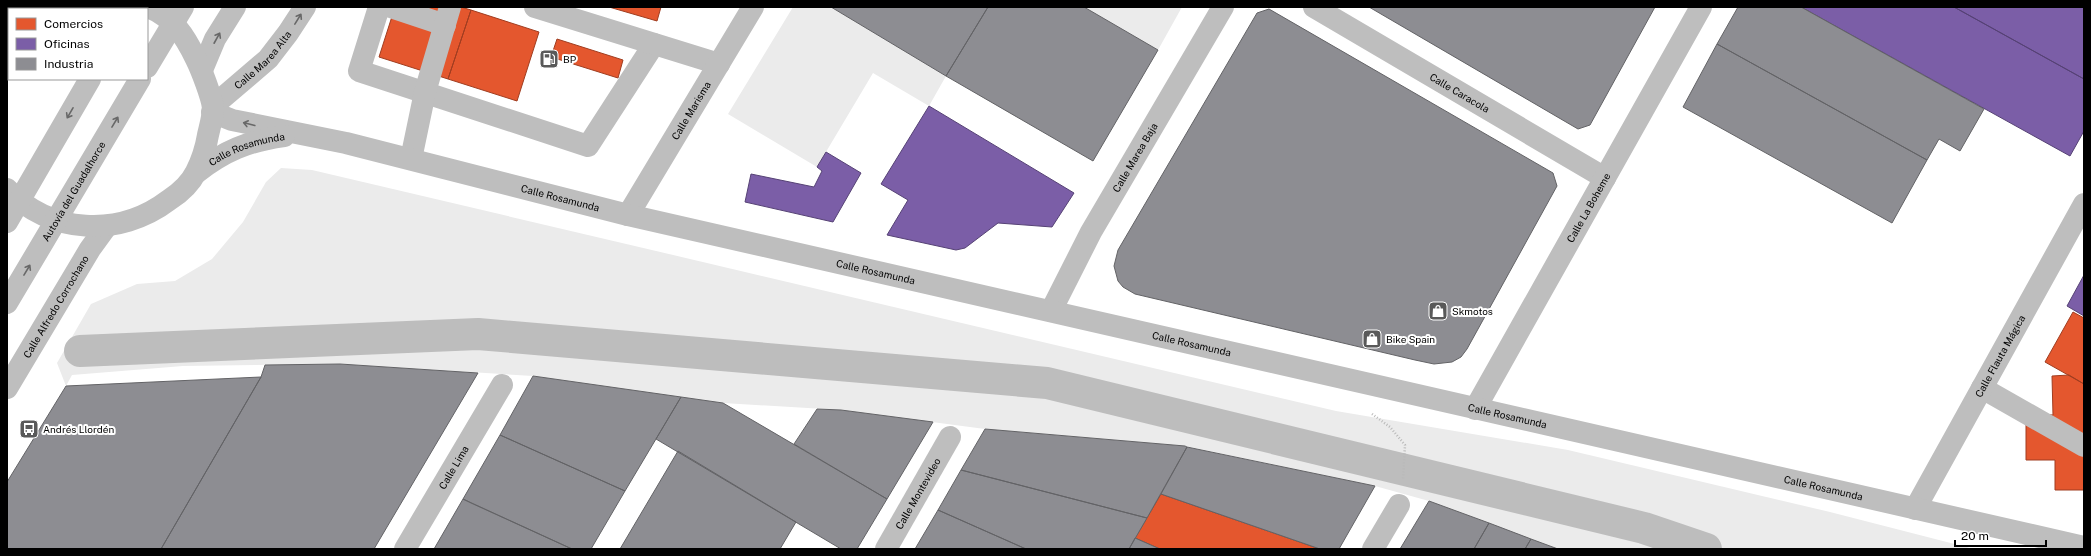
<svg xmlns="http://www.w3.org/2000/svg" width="2091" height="556" viewBox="0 0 2091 556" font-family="'Public Sans',sans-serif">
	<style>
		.green { fill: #ebebeb }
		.shops { fill: #e4572e; stroke: #a03d20 }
		.offices { fill: #7b5ea7; stroke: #564275 }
		.industry { fill: #8d8d92; stroke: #636366 }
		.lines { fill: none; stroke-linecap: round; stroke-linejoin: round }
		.canal { stroke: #bdbdbd; stroke-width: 32 }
		.path { stroke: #b9b9b9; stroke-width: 2.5; stroke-dasharray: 1 2; stroke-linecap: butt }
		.minor { stroke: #bebebe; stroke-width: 22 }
		.major { stroke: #bebebe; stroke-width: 22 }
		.highway { stroke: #bebebe; stroke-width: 22 }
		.oneway { stroke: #686868 }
		.labels { text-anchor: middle; stroke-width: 4; stroke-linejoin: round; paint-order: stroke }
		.street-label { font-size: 10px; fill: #000; stroke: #fff }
		.poi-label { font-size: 10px; fill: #000; stroke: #fff; text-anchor: start }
	</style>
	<rect width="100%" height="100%" fill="#fff"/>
	<!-- green -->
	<path class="green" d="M793 7H831L946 76 929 106 873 73 817 167 728 114Z
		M1084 7H1182L1158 50Z
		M281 168 312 170 1336 411 1568 450 1830 512 1974 549H1558L1429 501 1375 486 1185 446 985 429 841 410 723 403 533 376 340 364 183 366 72 375 66 386 57 363 91 304 137 284 175 281 212 259 243 222 266 182Z"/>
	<!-- shops -->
	<path class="shops" d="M395 7H461L471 10 448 79 379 57Z
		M609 7H661L657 21Z
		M471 10 539 32 517 101 448 79Z
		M557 39 623 60 618 78 551 57Z
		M2073 312 2084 318V384L2045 362Z
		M2069 375 2084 384V490H2055V460H2026V414L2053 415 2052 376Z
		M1161 494 1320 549H1160L1135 538Z"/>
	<!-- offices -->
	<path class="offices" d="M1801 7H1954L2084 79V131L2070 156Z
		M1954 7H2084V79Z
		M929 106 1074 193 1052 227 998 223 965 248 956 250 887 235 908 200 881 184Z
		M826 152 861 173 833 222 745 202 751 174 814 187 822 171 817 167Z
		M2084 275V316L2067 306Z"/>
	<!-- industry -->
	<path class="industry" d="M831 7H988L946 76Z
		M988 7H1084L1158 50 1093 161 946 76Z
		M1369 7H1655L1590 125 1578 129Z
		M1738 7H1801L1984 109 1960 151 1939 139 1927 160 1717 44Z
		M1269 9 1553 173 1557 186 1467 349 1461 357 1452 362 1434 364 1415 360 1135 294 1123 287 1118 281 1114 266 1118 250 1257 13Z
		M1717 44 1927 160 1892 223 1683 107Z
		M340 364 478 373 374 549H161L261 377 265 365Z
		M533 376 681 397 625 491 500 435Z
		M261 377 161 549H7V482L66 386Z
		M681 397 723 403 887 499 857 549H841L656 439Z
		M817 409 841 410 933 422 887 499 794 444Z
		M985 429 1185 446 1187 447 1147 518 961 470Z
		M500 435 625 491 591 549H572L463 499Z
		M1187 447 1375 486 1339 549H1320L1161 494Z
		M678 451 796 522 780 549H620Z
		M961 470 1147 518 1129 549H1026L938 510Z
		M463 499 471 503 572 549H434Z
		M1429 501 1489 523 1474 549H1400Z
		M938 510 1026 549H915Z
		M1489 523 1531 539 1525 549H1474Z
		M1135 538 1160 549H1129Z
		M1531 539 1558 549H1525Z"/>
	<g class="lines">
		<!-- canal -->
		<path class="canal" d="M80 351 478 334 1047 383 1644 528 1706 549"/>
		<!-- path -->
		<path class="path" d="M1372 414 1390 427 1405 445 1403 479"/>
		<!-- minor -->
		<g class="minor">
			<path d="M379 7 359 71 588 146 654 44"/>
			<path d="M391 7 445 25"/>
			<path d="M535 7 719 64"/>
			<path id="s1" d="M1314 7 1605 178"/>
			<path d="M10 9 13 7"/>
			<path d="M202 70 215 39 235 7"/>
			<path id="s2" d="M213 106 268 59 288 33 305 7"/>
			<path d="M411 159 425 92 450 7"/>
			<path id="s3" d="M628 215 753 7"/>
			<path id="s4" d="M1051 311 1091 232 1223 7"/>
			<path id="s5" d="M7 388 90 249 106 227"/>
			<path d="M1982 388 2084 446"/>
			<path id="s6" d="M1475 409 1701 7"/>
			<path id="s7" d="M1915 509 2084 204"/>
			<path id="s8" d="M405 549 502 385"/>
			<path id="s9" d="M886 549 950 437"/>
			<path d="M1373 549 1399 505"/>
		</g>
		<!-- major -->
		<g class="major">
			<path d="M34 9 37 7"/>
			<path d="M7 30 9 29"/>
			<path id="s10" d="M212 112 232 120 346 143 628 215 2084 547"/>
			<path id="s11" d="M196 173C224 151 248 141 284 136"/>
			<path d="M7 189C50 234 119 238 169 200 180 193 190 184 196 172 202 160 206 147 208 135 210 126 213 116 213 108 212 97 201 69 196 59 185 36 173 17 148 7"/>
		</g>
		<!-- highway -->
		<g class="highway">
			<path d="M130 9 131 7"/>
			<path d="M147 67 183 7"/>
			<path d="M7 222 90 79"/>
			<path id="s12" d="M7 303 140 79"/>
		</g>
	</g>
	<!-- one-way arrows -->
	<defs><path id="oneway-shaft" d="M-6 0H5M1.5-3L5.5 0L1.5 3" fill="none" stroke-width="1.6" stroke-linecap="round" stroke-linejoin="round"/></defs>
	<g class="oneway">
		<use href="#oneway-shaft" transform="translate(298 19) rotate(-58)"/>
		<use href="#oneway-shaft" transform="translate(217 38) rotate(-61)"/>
		<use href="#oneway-shaft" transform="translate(70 113) rotate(120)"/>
		<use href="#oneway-shaft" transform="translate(115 122) rotate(-59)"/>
		<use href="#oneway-shaft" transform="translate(249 124) rotate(-166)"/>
		<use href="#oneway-shaft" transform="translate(27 270) rotate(-59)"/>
	</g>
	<!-- icons -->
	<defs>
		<g id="fuel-square" transform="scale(1)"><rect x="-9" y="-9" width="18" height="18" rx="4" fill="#595959" stroke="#fff"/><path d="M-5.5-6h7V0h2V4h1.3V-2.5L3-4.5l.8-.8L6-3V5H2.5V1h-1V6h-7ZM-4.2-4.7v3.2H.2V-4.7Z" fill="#fff"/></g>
		<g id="shop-square" transform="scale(1)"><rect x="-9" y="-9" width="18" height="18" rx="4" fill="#595959" stroke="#fff"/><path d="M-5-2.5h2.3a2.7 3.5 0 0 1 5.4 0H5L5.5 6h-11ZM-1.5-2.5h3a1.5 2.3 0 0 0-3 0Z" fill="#fff"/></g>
		<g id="bus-square" transform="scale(1)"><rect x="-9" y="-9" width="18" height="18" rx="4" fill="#595959" stroke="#fff"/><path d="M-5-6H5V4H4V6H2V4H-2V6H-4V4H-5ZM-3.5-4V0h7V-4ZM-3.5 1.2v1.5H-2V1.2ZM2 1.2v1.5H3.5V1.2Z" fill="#fff"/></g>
	</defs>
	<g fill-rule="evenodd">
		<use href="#fuel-square" x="549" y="59"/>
		<use href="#shop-square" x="1438" y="311"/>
		<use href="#shop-square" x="1372" y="339"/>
		<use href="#bus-square" x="29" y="429"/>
	</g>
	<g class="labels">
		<!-- street labels -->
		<g class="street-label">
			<text dy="4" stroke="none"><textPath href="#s2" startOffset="68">Calle Marea Alta</textPath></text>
			<text dy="4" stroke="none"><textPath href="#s1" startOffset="169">Calle Caracola</textPath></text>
			<text dy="4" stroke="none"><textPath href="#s3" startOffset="122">Calle Marisma</textPath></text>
			<text dy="4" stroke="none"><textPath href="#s11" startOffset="57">Calle Rosamunda</textPath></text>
			<text dy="4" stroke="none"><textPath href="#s4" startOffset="175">Calle Marea Baja</textPath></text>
			<text dy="4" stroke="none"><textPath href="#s12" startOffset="130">Autovía del Guadalhorce</textPath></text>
			<text dy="4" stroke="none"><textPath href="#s10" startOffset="359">Calle Rosamunda</textPath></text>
			<text dy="4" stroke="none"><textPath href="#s6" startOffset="231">Calle La Boheme</textPath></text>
			<text dy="4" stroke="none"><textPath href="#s10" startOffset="683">Calle Rosamunda</textPath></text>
			<text dy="4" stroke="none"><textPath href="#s5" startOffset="95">Calle Alfredo Corrochano</textPath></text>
			<text dy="4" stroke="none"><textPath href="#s10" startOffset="1007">Calle Rosamunda</textPath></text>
			<text dy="4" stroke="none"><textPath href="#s7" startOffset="175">Calle Flauta Mágica</textPath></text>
			<text dy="4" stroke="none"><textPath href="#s10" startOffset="1331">Calle Rosamunda</textPath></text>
			<text dy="4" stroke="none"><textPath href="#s8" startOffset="95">Calle Lima</textPath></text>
			<text dy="4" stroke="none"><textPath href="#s10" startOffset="1655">Calle Rosamunda</textPath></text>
			<text dy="4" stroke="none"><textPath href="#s9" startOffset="64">Calle Montevideo</textPath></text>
		</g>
		<!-- poi labels -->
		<g class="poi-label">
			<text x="563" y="63">BP</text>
			<text x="1452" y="315">Skmotos</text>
			<text x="1386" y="343">Bike Spain</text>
			<text x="43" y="433">Andrés Llordén</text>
		</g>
	</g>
	<!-- border -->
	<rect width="2091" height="556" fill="none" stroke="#000000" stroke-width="16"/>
	<!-- legend -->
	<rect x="8" y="8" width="140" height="72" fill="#ffffff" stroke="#999999"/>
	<rect x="16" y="18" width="20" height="12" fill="#e4572e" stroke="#999999"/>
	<text x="44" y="28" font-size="12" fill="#000000">Comercios</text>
	<rect x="16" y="38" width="20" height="12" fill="#7b5ea7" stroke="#999999"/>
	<text x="44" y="48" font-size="12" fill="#000000">Oficinas</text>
	<rect x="16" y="58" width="20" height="12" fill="#8d8d92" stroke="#999999"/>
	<text x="44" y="68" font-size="12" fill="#000000">Industria</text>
	<!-- scale -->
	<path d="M1955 540v6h91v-6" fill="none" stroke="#000000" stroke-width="2"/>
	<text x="1961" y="540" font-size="12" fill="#000000" stroke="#ffffff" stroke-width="3" paint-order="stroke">20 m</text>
</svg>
